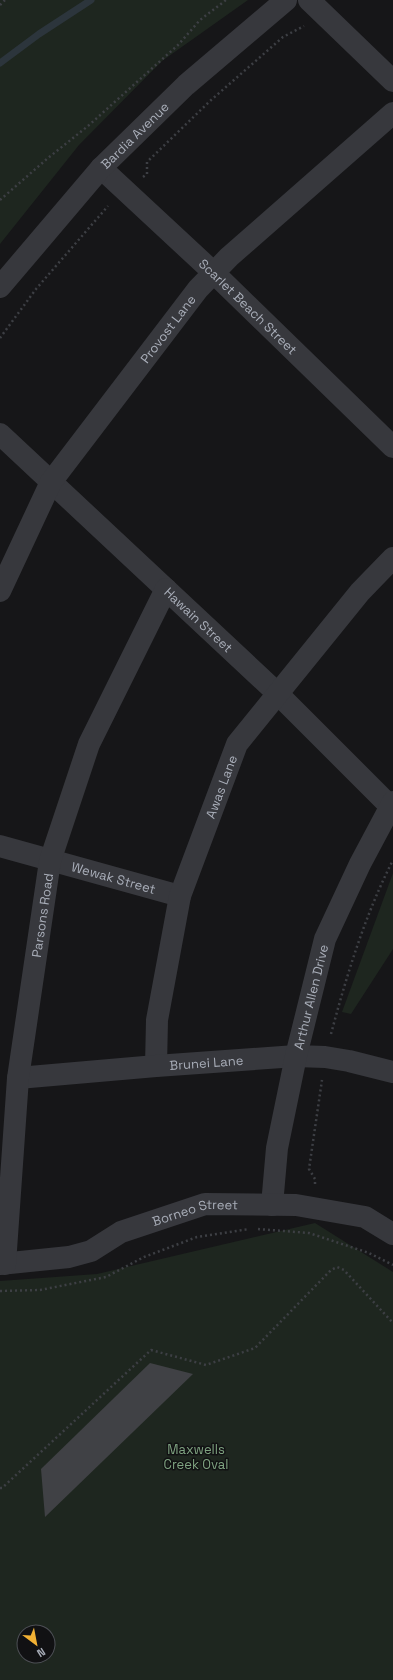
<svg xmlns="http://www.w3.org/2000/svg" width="393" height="1680" viewBox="0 0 393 1680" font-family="'Space Grotesk',sans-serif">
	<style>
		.green { fill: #1e261f; fill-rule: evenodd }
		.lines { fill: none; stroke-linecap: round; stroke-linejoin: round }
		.stream { stroke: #2c353c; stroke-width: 7 }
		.building { fill: #404145 }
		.path { stroke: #3d3f44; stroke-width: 2.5; stroke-dasharray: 2 3; stroke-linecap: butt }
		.minor { stroke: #37383d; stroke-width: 22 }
		.labels { text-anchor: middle; stroke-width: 3; stroke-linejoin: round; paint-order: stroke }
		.street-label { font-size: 13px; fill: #a8adb8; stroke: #111113 }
		.park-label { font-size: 13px; fill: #7fa381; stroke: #111113 }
	</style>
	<rect width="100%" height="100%" fill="#161618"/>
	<!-- green -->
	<path class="green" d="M0 0H248L162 61 79 145 0 244Z
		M393 873V949L351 1014 342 1012Z
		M315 1223 393 1272V1680H0V1281L97 1274ZM24 1632H48V1656H24Z"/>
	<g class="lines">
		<!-- stream -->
		<path class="stream" d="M0 63 39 34 91 0"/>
	</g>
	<!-- building -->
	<path class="building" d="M150 1363 193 1374 45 1517 41 1469Z"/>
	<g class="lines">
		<!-- path -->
		<path class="path" d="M0 5 5 0
			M143 177 147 174V162L210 101 283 37 304 26
			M0 200 48 158 88 126 178 45 200 20 226 0
			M0 338 36 289 108 206
			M331 1034C347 974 365 915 393 860
			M315 1184V1179L309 1169 322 1080
			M258 1229 309 1233 369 1253 393 1265
			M0 1291 40 1290 106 1277 144 1257 197 1237 249 1229
			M0 1488H2L151 1350 206 1365 255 1348 331 1270 337 1267 344 1270 393 1323"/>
		<!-- minor -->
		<g class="minor">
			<path d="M309 0 393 81"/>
			<path id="s1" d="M101 168 214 273 393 447"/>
			<path id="s2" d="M0 287 101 168 186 85 286 0"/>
			<path id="s3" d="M0 434 277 693 393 809"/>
			<path id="s4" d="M0 591 51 482 198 289 229 257 393 113"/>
			<path id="s5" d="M0 846 180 896"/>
			<path id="s6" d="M156 1066 157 1020 180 896 237 744 360 592 393 558"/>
			<path id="s7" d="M18 1078 156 1066 296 1056 325 1057 349 1061 393 1072"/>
			<path id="s8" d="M272 1205 277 1148 296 1056 325 939 360 864 393 802"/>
			<path id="s9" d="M0 1264 69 1257 91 1251 121 1232 205 1204 296 1205 365 1217 393 1234"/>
			<path id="s10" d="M5 1264 18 1078 50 861 89 744 166 589"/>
		</g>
	</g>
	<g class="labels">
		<!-- street labels -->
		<g class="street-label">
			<text dy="5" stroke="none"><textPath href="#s2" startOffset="203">Bardia Avenue</textPath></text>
			<text dy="5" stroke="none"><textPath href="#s1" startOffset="202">Scarlet Beach Street</textPath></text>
			<text dy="5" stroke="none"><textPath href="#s4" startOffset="313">Provost Lane</textPath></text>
			<text dy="5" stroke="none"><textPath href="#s3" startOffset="272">Hawain Street</textPath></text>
			<text dy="5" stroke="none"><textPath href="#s6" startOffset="289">Awas Lane</textPath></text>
			<text dy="5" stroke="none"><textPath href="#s5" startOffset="118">Wewak Street</textPath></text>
			<text dy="5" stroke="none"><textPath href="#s10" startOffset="351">Parsons Road</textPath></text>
			<text dy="5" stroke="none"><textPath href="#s8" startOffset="212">Arthur Allen Drive</textPath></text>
			<text dy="5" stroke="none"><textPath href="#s7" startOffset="189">Brunei Lane</textPath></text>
			<text dy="5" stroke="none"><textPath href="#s9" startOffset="205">Borneo Street</textPath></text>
		</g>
		<!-- park labels -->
		<g class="park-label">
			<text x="196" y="1454">Maxwells<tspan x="196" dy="15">Creek Oval</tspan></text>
		</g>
	</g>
	<!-- north arrow -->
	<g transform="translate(36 1644) rotate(148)"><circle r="19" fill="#111113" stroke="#4d4f55"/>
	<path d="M0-3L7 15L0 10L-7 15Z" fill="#f2b134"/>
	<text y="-6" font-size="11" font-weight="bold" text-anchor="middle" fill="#a8adb8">N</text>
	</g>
</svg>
